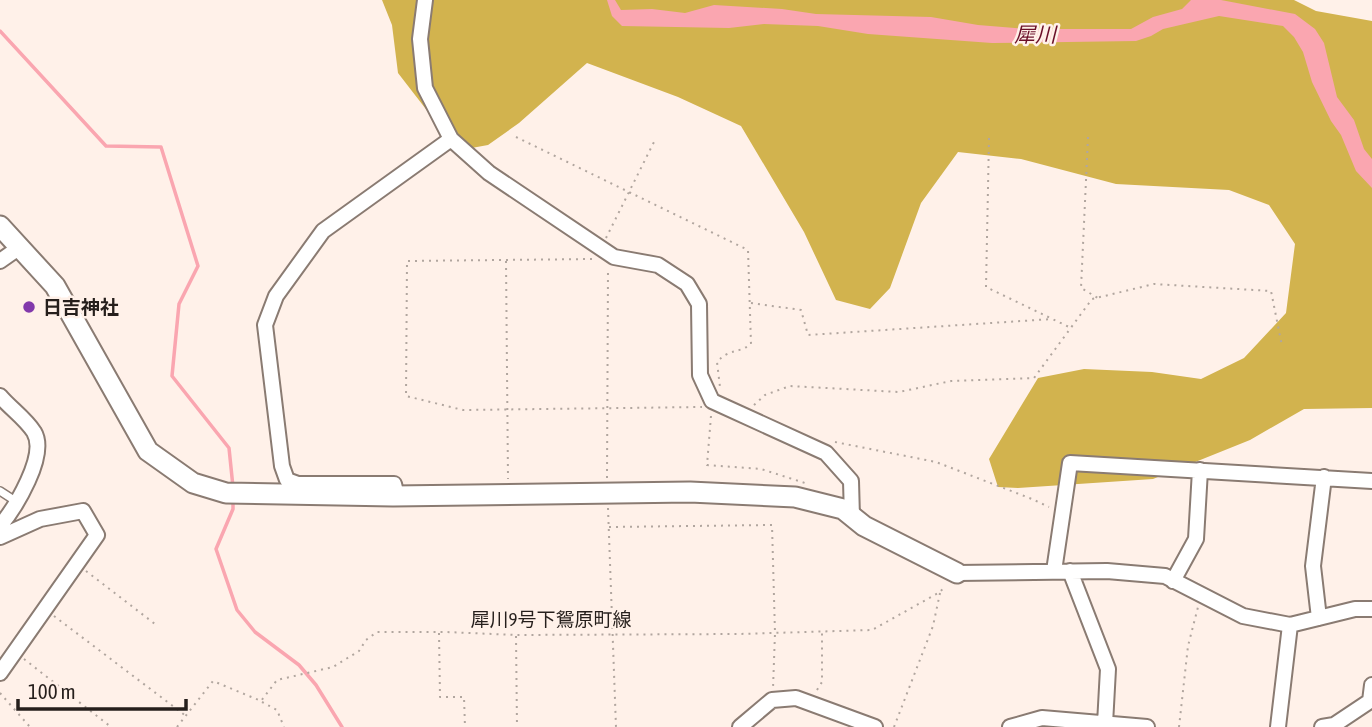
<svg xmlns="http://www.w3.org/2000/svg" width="1372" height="727" viewBox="0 0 1372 727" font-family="'Asap Condensed','Noto Sans JP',sans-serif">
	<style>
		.forest { fill: #d2b34e }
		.water { fill: #faa6b0 }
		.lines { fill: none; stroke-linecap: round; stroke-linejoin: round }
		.stream { stroke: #faa6b0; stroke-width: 3.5 }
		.lane-casing { stroke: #8a7b72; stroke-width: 10 }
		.street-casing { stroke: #8a7b72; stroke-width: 18 }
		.secondary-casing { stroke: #8a7b72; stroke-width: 23 }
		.path { stroke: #b1a69f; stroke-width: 2; stroke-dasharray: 2 5; stroke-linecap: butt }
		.lane { stroke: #fff; stroke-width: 7 }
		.street { stroke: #fff; stroke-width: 14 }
		.secondary { stroke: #fff; stroke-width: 19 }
		.poi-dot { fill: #8239ab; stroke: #fff1e9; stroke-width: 2.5 }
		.labels { text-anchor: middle; stroke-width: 5; stroke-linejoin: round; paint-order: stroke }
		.poi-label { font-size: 19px; font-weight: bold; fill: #261f1c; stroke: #fff1e9; text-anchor: start }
		.street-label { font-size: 19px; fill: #261f1c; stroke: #fff1e9 }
		.water-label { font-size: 21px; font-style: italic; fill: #6b1029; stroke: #fff1e9 }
	</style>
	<rect width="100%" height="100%" fill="#fff1e9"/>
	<!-- forest -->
	<path class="forest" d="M382 0H1294L1316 11 1372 21V408L1304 409 1250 440 1153 479 1018 488 998 487 989 459 1038 378 1084 369 1152 372 1201 379 1244 358 1286 313 1295 244 1269 205 1229 190 1116 184 1021 159 958 152 921 203 890 288 870 309 836 300 804 232 741 126 678 97 587 63 519 123 488 145 455 151 432 117 398 73 392 25Z"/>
	<!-- water -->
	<path class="water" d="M607 0H615L621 10 652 9 685 13 714 5 782 9 816 14 931 17 978 25 1026 29H1131L1153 17 1182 9 1191 0H1221L1295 14 1315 29 1324 43 1337 97 1354 120 1364 149 1372 159V188L1356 171 1341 135 1331 121 1312 82 1303 52 1294 37 1283 26 1219 16 1163 29 1151 36 1136 41 992 43 868 34 818 26 764 24 729 28 622 26 612 16Z"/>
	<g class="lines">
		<!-- stream -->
		<path class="stream" d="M0 31 106 146 161 147 198 266 179 304 172 376 229 448 233 487
			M233 498V509L216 549 237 610 255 632 299 665 316 685 342 727"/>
		<!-- lane casing -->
		<g class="lane-casing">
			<path id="lane" d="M0 491 17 502"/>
		</g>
		<!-- street casing -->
		<g class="street-casing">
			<path id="street" d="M425 0 420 39 425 88 451 139 489 173 614 257 658 265 687 284 699 304 700 375 712 401 826 453 851 481 852 517
				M0 261 20 247
				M0 396C10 408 25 418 34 432 48 455 15 508 0 526
				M397 496 394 484H298L287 480 282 466 265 325 276 296 323 231 451 139
				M0 537 40 519 83 511 97 535 0 673
				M1054 571 1070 463 1372 481
				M1070 571 1108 669 1105 724
				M957 573 1107 571 1165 576 1243 616 1290 625 1355 609H1372
				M1173 581 1196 539 1200 470
				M1319 618 1313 566 1324 477
				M740 727 772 700 796 698 875 727
				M1010 727 1042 718 1147 727
				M1278 727 1290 625
				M1322 727 1334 725 1370 701 1372 685"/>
		</g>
		<!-- secondary casing -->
		<g class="secondary-casing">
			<path id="secondary" d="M0 226 55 286 148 451 193 483 226 493 393 496 690 492 795 497 843 509 864 526 957 573"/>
		</g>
		<!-- path -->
		<path class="path" d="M516 137 748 250 751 344C738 354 730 348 717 362L720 387
			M1088 137 1081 288 1098 298
			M989 138 986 287 1069 327
			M606 238 656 138
			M592 259 407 261 406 396 463 410 702 407
			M506 261 508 479
			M751 303 801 310 808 335 1052 319
			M754 405 765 395 790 386 899 392 951 381 1034 378 1092 299 1154 284 1271 291 1282 346
			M711 416 707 465 761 469 805 483
			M835 442 936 462 1032 499 1049 507
			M607 478 608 270
			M608 508 616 727
			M609 527 772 525 775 633 773 688
			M86 571 155 624
			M54 616 186 716
			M439 633 440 697H464L465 727
			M516 636 517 727
			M24 659 111 727
			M817 690 822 682V632
			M0 693 30 727
			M262 702 277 710 284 727
			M177 727 213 681 261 701 277 680 333 667 359 651 366 640 377 632H446L516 635 738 634 872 630 940 592 945 586
			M894 727 933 626 940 593
			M1179 727 1188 646 1198 607"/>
		<!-- lane -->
		<use href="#lane" class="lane"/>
		<!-- street -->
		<use href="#street" class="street"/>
		<!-- secondary -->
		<use href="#secondary" class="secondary"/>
	</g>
	<!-- markers -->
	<circle class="poi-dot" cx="29" cy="307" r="7"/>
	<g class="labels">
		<!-- poi labels -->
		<g class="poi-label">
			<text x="43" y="314">日吉神社</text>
		</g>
		<!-- street labels -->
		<g class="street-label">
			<text x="551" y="626">犀川9号下鴛原町線</text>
		</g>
		<!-- water labels -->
		<g class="water-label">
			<text x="1035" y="42">犀川</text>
		</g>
	</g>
	<!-- scale -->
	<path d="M18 699v10h168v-10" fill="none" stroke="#261f1c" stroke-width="3.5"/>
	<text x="28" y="699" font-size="21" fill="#261f1c" stroke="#fff1e9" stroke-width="5" paint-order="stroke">100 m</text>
</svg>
